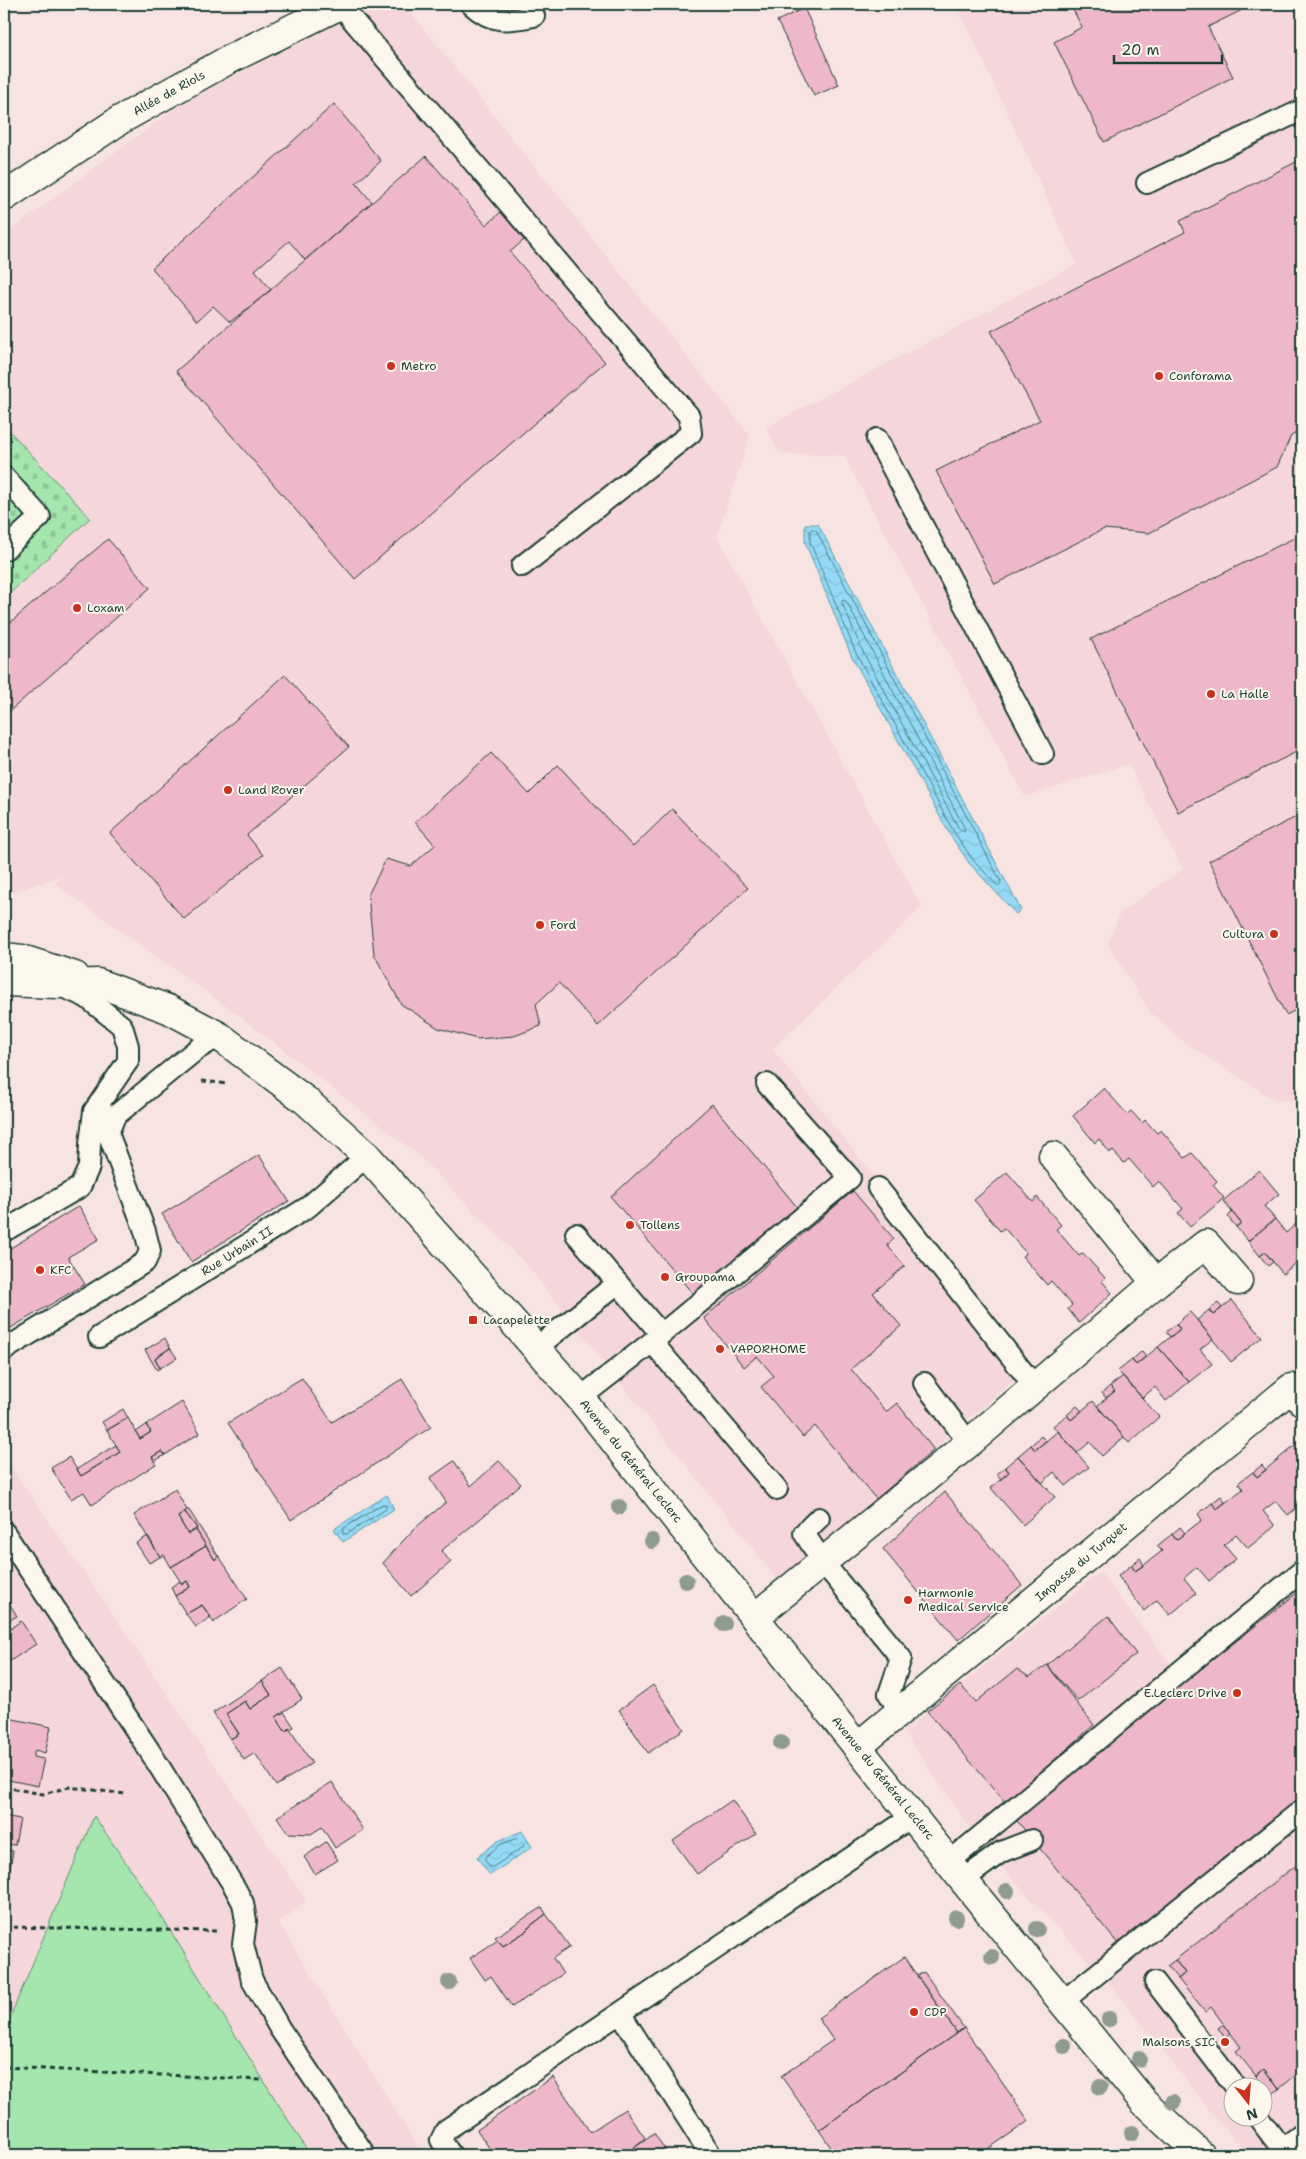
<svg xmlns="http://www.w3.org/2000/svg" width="1306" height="2159" viewBox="0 0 1306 2159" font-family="'Shantell Sans',sans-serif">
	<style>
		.built { fill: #f5d6db; fill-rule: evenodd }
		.cemetery { fill: url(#cemetery-stones); stroke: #629171 }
		.green { fill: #a5e5ae; stroke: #629171 }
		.water { fill: url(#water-waves); stroke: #659ba8 }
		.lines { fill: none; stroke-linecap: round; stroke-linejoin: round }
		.shore { stroke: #4e7c82; stroke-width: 1 }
		.building { fill: #efb7ca; stroke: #1f3d34 }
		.lane-casing { stroke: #1f3d34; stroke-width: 24 }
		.street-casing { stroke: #1f3d34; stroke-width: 31 }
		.secondary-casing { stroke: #1f3d34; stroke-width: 31 }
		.path { stroke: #1f3d34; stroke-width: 3; stroke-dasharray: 5 4; stroke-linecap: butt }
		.lane { stroke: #fbf7ec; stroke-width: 20 }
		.street { stroke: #fbf7ec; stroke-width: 28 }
		.secondary { stroke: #fbf7ec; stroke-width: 28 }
		.tree { fill: #8f9b90 }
		.poi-dot { fill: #c8321e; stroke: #fbf7ec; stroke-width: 2 }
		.labels { text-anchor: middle; stroke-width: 4; stroke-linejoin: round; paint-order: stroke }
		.street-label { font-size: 12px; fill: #1f3d34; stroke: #fbf7ec }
		.poi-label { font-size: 12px; fill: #1f3d34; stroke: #fbf7ec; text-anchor: start }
	</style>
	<defs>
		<pattern id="cemetery-stones" width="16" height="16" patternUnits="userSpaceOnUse" patternTransform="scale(1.25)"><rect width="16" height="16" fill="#a5e5ae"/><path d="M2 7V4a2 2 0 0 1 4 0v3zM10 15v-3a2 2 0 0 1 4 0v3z" fill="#8ec596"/></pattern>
		<pattern id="water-waves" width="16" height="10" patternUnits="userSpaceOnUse" patternTransform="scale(1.25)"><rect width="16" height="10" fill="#94daf6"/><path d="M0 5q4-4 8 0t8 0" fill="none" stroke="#7fbcd4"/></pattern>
	</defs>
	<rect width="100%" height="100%" fill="#f7e4e2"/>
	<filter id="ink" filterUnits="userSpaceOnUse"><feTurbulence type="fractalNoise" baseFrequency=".02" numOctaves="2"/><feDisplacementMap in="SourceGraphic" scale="10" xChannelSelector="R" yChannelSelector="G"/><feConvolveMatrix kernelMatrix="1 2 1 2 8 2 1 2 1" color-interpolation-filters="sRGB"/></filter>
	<g filter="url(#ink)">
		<!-- built -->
		<path class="built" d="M371 4H404L750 435 717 537 922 907 772 1049 1029 1367 780 1583 528 1267 417 1154 234 1012 55 884 64 875 4 895V599L90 518 4 425V235L179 105Z
			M957 4H1302V1108L1298 1100H1275L1185 1043 1150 1012 1108 944 1120 913 1183 869 1128 764 1025 797 844 456 779 453 766 427 1077 264Z
			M4 1457 123 1629 306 1901 279 1923 423 2155H4Z
			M1302 1562V2155H1249L1222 2126 1116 1991 1006 1872 965 1821 903 1731 1100 1572 1171 1665ZM1234 2086H1264V2116H1234Z"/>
		<!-- cemetery -->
		<path class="cemetery" d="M4 425 90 518 4 599Z"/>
		<!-- green -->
		<path class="green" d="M94 1816 148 1895 310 2155H4V2032Z"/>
		<!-- water -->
		<path class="water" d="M805 524H818L1021 910 1016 914 969 863 950 835 851 655 805 542Z
			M387 1495 394 1509 343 1542 334 1529Z
			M522 1831 532 1847 490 1875 477 1857 498 1841Z"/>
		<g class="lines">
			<!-- shore -->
			<path class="shore" d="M812 529 816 530 1001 882 1000 886 997 885 973 860 954 832 856 653 810 542V531Z
				M843 600 846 601 965 829 964 832 959 829 862 650 842 603Z
				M383 1504 386 1505V1509L347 1534H343V1529Z
				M518 1838 524 1844 523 1847 493 1867H490L485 1860V1857L500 1845Z"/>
		</g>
		<!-- building -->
		<path class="building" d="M1070 4H1254L1208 27 1233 77 1104 142 1054 42 1082 27Z
			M804 8 839 85 814 96 777 21Z
			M334 104 381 161 356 183 372 202 305 260 289 241 255 270 271 290 230 322 213 306 197 321 152 268Z
			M426 156 486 225 501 212 524 240 510 252 605 362 355 579 176 371Z
			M1302 159V430L1291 436 1277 467 1149 533 1104 529 995 584 936 471 1040 420 991 331 1185 232 1180 221Z
			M1302 534V749L1178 812 1091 639Z
			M108 539 150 588 4 716V628Z
			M285 675 349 747 247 835 263 855 184 919 110 833Z
			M491 753 529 794 558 765 633 847 672 809 748 888 598 1026 559 983 536 1004 541 1026 514 1036 477 1039 438 1028 401 1004 374 954 368 895 386 859 411 866 435 845 415 822Z
			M1302 814V1007L1286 1015 1209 861Z
			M1104 1088 1127 1114 1131 1111 1142 1123 1145 1120 1157 1133 1161 1130 1185 1158 1192 1153 1217 1181 1213 1185 1224 1198 1190 1227 1178 1213 1183 1209 1159 1181 1153 1187 1129 1159 1124 1163 1112 1150 1110 1153 1099 1139 1095 1143 1073 1116Z
			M712 1104 797 1207 693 1294 611 1197Z
			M259 1155 289 1201 191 1262 162 1214Z
			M1259 1170 1279 1194 1264 1206 1275 1219 1248 1241 1236 1227 1241 1223 1223 1201Z
			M1007 1172 1033 1202 1037 1197 1061 1225 1056 1229 1079 1256 1083 1253 1105 1278 1102 1281 1112 1293 1079 1323 1068 1309 1072 1305 1051 1281 1047 1285 1022 1256 1026 1253 1004 1228 1000 1231 974 1200Z
			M853 1191 894 1239 887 1245 905 1266 873 1293 901 1326 851 1369 886 1412 897 1403 934 1450 876 1499 815 1426 803 1437 761 1387 774 1376 757 1356 744 1367 704 1318Z
			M79 1206 99 1239 68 1257 85 1284 4 1332V1252Z
			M1232 1212 1241 1223 1236 1227 1228 1217Z
			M1275 1219 1286 1233 1300 1220 1302 1223V1258L1283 1274 1265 1252 1260 1256 1248 1241Z
			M1265 1252 1273 1262 1268 1266 1260 1256Z
			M1232 1300 1262 1337 1231 1362 1197 1320 1209 1310 1213 1315Z
			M1218 1303 1222 1308 1213 1315 1209 1310Z
			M1190 1312 1213 1339 1200 1349 1212 1364 1189 1382 1158 1347 1180 1329 1176 1324Z
			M1176 1324 1180 1329 1170 1337 1166 1332Z
			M165 1338 170 1348 155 1358 160 1368 157 1370 145 1350Z
			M1158 1347 1189 1382 1166 1401 1155 1387 1142 1398 1118 1371 1132 1360 1136 1365Z
			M170 1348 177 1358 160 1368 155 1358Z
			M1142 1351 1146 1356 1136 1365 1132 1360Z
			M1123 1376 1159 1417 1129 1443 1097 1406 1115 1391 1110 1386Z
			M302 1378 332 1422 402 1379 431 1427 291 1520 228 1423Z
			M1110 1386 1115 1391 1106 1398 1102 1393Z
			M1093 1401 1124 1437 1102 1456 1090 1442 1077 1453 1053 1426 1067 1415 1071 1420Z
			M182 1402 200 1433 165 1455 162 1451 152 1457 156 1464 92 1505 84 1492 71 1499 51 1468 69 1457 81 1476 120 1452 107 1430 128 1418 140 1439 151 1432 146 1425Z
			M1077 1406 1082 1411 1071 1420 1067 1415Z
			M123 1409 128 1418 107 1430 102 1422Z
			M146 1425 151 1432 140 1439 136 1432Z
			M1058 1431 1089 1467 1066 1486 1054 1472 1042 1483 1018 1456 1031 1445 1035 1450Z
			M1041 1436 1046 1441 1035 1450 1031 1445Z
			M1302 1439V1503L1288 1515 1276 1501 1263 1511 1275 1526 1248 1548 1236 1534 1224 1545 1236 1559 1209 1581 1197 1567 1184 1578 1196 1593 1170 1615 1157 1600 1144 1611 1118 1576 1131 1565 1135 1571 1144 1565 1162 1551 1157 1546 1172 1534 1176 1540 1202 1520 1198 1514 1212 1503 1217 1509 1243 1489 1238 1483 1253 1472 1257 1477Z
			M116 1445 120 1452 81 1476 77 1469Z
			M162 1451 165 1455 155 1461 152 1457Z
			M1018 1456 1055 1497 1023 1525 991 1488 1009 1472 1005 1467Z
			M454 1461 471 1486 499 1461 521 1484 497 1505 441 1551 451 1562 411 1596 383 1563 414 1529 446 1502 430 1478Z
			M1262 1465 1266 1470 1257 1477 1253 1472Z
			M1005 1467 1009 1472 1001 1479 997 1474Z
			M175 1489 187 1510 178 1517 188 1534 196 1530 206 1546 171 1567 164 1555 160 1557 134 1515Z
			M945 1492 1022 1585 958 1640 883 1549Z
			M1221 1496 1225 1502 1217 1509 1212 1503Z
			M187 1510H189L218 1556 215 1560 196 1530 197 1528 185 1512Z
			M185 1512 197 1528 188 1534 178 1517Z
			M1180 1527 1185 1533 1176 1540 1172 1534Z
			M148 1536 160 1557 149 1563 136 1543Z
			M206 1546 215 1560 218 1556H219L247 1599 215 1621 214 1623 202 1605 186 1614 175 1596 190 1587 187 1581 182 1584 171 1567Z
			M1140 1558 1144 1565 1135 1571 1131 1565Z
			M180 1581 182 1584 187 1581 190 1587 175 1596 171 1587Z
			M1302 1589V1796L1119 1945 1014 1817Z
			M4 1595 17 1616 8 1621 11 1628 21 1621 36 1644 4 1665Z
			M202 1605 211 1617 196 1627 186 1614Z
			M1108 1616 1136 1654 1078 1701 1047 1665Z
			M1047 1665 1094 1725 1006 1803 927 1711 960 1685 976 1702 1017 1669 1029 1677Z
			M282 1668 302 1699 276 1717 285 1731 289 1728 312 1763 276 1786 255 1753 244 1760 230 1739 239 1734 226 1714 245 1701 250 1709 271 1695 262 1681Z
			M262 1681 271 1695 250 1709 245 1701 226 1714 239 1734 230 1739 213 1713Z
			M653 1685 684 1729 648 1753 619 1710Z
			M284 1712 294 1727 285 1731 276 1717Z
			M4 1717 51 1727 45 1753 35 1750 33 1757 44 1759 38 1786 4 1779Z
			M332 1782 363 1830 335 1848 322 1827 311 1834 288 1833 277 1817Z
			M732 1800 756 1834 697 1874 673 1841Z
			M4 1816 20 1819 15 1845 6 1844 5 1850 13 1851 7 1886H4Z
			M326 1842 338 1860 315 1874 304 1857Z
			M1299 1863 1302 1867V2070L1279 2089 1264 2069 1256 2076 1236 2051 1241 2047 1211 2007 1205 2012 1178 1979 1185 1973 1175 1960Z
			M542 1907 546 1914 529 1927 528 1930 503 1946 495 1937Z
			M546 1914 570 1947 553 1958 563 1974 512 2007 491 1976 485 1980 470 1958 498 1940 503 1946 528 1930 529 1927Z
			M904 1957 957 2033 819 2130 781 2076 833 2040 818 2018Z
			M1175 1960 1185 1973 1178 1979 1167 1966Z
			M924 1972 964 2028 957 2033 917 1976Z
			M1224 2024 1231 2034 1225 2038 1218 2028Z
			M964 2028 1029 2121 979 2155H836L819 2130Z
			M1264 2069 1279 2089 1271 2095 1256 2076Z
			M553 2077 590 2132 625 2109 645 2138 634 2147 640 2155H494L477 2130Z
			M654 2133 666 2151 659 2155H640L634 2147Z"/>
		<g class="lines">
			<!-- lane casing -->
			<g class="lane-casing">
				<path id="lane" d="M343 4 351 18 689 416 691 433 522 566
					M471 4C492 24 508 21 534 16
					M1147 183 1302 110
					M877 439 1043 754
					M4 477 40 517 4 550
					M103 1114 115 1116 196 1050 219 1036
					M878 1188 1035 1387
					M4 1231 80 1187 89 1167 90 1144 94 1111 128 1061V1046L122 1026 86 997 61 986
					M576 1234 661 1334
					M99 1337 308 1207 367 1156
					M652 1342 777 1489
					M536 1348 618 1283
					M4 1350 145 1262 150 1251 145 1231 108 1133 115 1116
					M924 1383 969 1443
					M580 1398 652 1342 850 1178 767 1084
					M819 1518 804 1533 822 1561 901 1658 889 1694 900 1712
					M4 1532 149 1750 235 1888 243 1903 246 1921 243 1944 252 1980 280 2029 365 2155
					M949 1862 1302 1571
					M963 1880 1001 1852 1032 1840
					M1155 1982 1235 2086
					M1062 2002 1302 1810
					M620 2013 711 2155
					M1257 2116 1282 2149
					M451 2155 441 2140 446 2130 913 1816
					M1282 2155V2149L1302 2134"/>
			</g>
			<!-- street casing -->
			<g class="street-casing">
				<path id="street" d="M1053 1156 1156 1283
					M755 1617 969 1443 1156 1283 1206 1244 1238 1281
					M857 1747 1291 1388 1302 1401"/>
			</g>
			<!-- secondary casing -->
			<g class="secondary-casing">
				<path id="secondary" d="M4 197 120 120 230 59 342 4
					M4 957 22 959 75 976
					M4 982 57 984 98 983 168 1009 219 1036 305 1100 367 1156 580 1398 963 1880 1144 2102 1201 2155"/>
			</g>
			<!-- path -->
			<path class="path" d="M202 1081 228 1084
				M4 1787 43 1794 69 1787 126 1794
				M4 1927 216 1931
				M4 2067 263 2080
				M263 2155 271 2151"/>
			<!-- lane -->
			<use href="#lane" class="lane"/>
			<!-- street -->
			<use href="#street" class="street"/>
			<!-- secondary -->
			<use href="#secondary" class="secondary"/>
		</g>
		<!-- trees -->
		<g class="tree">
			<circle cx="619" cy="1507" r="8"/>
			<circle cx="652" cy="1541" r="8"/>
			<circle cx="686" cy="1581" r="8"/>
			<circle cx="724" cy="1624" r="8"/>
			<circle cx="781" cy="1743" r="8"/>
			<circle cx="1007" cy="1891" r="8"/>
			<circle cx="956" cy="1918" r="8"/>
			<circle cx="1037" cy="1929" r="8"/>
			<circle cx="992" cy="1957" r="8"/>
			<circle cx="449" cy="1982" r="8"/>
			<circle cx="1109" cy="2019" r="8"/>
			<circle cx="1064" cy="2046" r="8"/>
			<circle cx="1139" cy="2059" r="8"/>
			<circle cx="1100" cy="2087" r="8"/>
			<circle cx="1173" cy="2102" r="8"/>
			<circle cx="1132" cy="2133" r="8"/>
		</g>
	</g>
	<!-- markers -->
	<g class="poi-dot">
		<circle cx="391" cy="366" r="5"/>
		<circle cx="1159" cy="376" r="5"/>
		<circle cx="77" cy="608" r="5"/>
		<circle cx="1211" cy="694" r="5"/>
		<circle cx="228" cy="790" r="5"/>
		<circle cx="540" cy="925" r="5"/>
		<circle cx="1274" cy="934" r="5"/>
		<circle cx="630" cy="1225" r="5"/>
		<circle cx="40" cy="1270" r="5"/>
		<circle cx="665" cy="1277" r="5"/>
		<rect x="468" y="1315" width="10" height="10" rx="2.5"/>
		<circle cx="720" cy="1349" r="5"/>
		<circle cx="908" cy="1600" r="5"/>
		<circle cx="1237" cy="1693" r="5"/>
		<circle cx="914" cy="2012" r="5"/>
		<circle cx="1225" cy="2042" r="5"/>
	</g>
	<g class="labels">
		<!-- street labels -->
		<g class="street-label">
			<text transform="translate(169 93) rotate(-29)" y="4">Allée de Riols</text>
			<text transform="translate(237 1251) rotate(-32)" y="4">Rue Urbain II</text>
			<text transform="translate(631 1461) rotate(51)" y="4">Avenue du Général Leclerc</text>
			<text transform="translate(1081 1562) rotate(-40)" y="4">Impasse du Turquet</text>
			<text transform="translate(883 1778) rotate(51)" y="4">Avenue du Général Leclerc</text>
		</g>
		<!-- poi labels -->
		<g class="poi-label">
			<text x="401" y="370">Metro</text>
			<text x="1169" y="380">Conforama</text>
			<text x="87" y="612">Loxam</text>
			<text x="1221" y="698">La Halle</text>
			<text x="238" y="794">Land Rover</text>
			<text x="550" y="929">Ford</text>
			<text x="1264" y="938" text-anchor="end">Cultura</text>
			<text x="640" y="1229">Tollens</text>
			<text x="50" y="1274">KFC</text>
			<text x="675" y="1281">Groupama</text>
			<text x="483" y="1324">Lacapelette</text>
			<text x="730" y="1353">VAPORHOME</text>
			<text x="918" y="1597">Harmonie<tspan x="918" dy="14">Medical Service</tspan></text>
			<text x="1227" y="1697" text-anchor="end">E.Leclerc Drive</text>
			<text x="924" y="2016">CDP</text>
			<text x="1215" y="2046" text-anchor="end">Maisons SIC</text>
		</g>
	</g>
	<!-- margin -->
	<rect width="1306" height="2159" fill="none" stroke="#fbf7ec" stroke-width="20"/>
	<rect x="10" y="10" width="1286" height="2139" fill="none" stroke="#1f3d34" stroke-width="2" filter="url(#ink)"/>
	<!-- north arrow -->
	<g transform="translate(1248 2102) rotate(163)"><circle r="24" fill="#fbf7ec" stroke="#a3ada2"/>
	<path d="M0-4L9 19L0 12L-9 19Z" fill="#c8321e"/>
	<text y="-8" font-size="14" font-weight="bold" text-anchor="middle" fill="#1f3d34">N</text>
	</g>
	<!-- scale -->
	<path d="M1114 55v8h108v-8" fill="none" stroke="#1f3d34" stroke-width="2.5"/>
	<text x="1121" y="55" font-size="15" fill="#1f3d34" stroke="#fbf7ec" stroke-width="4" paint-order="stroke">20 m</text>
</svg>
